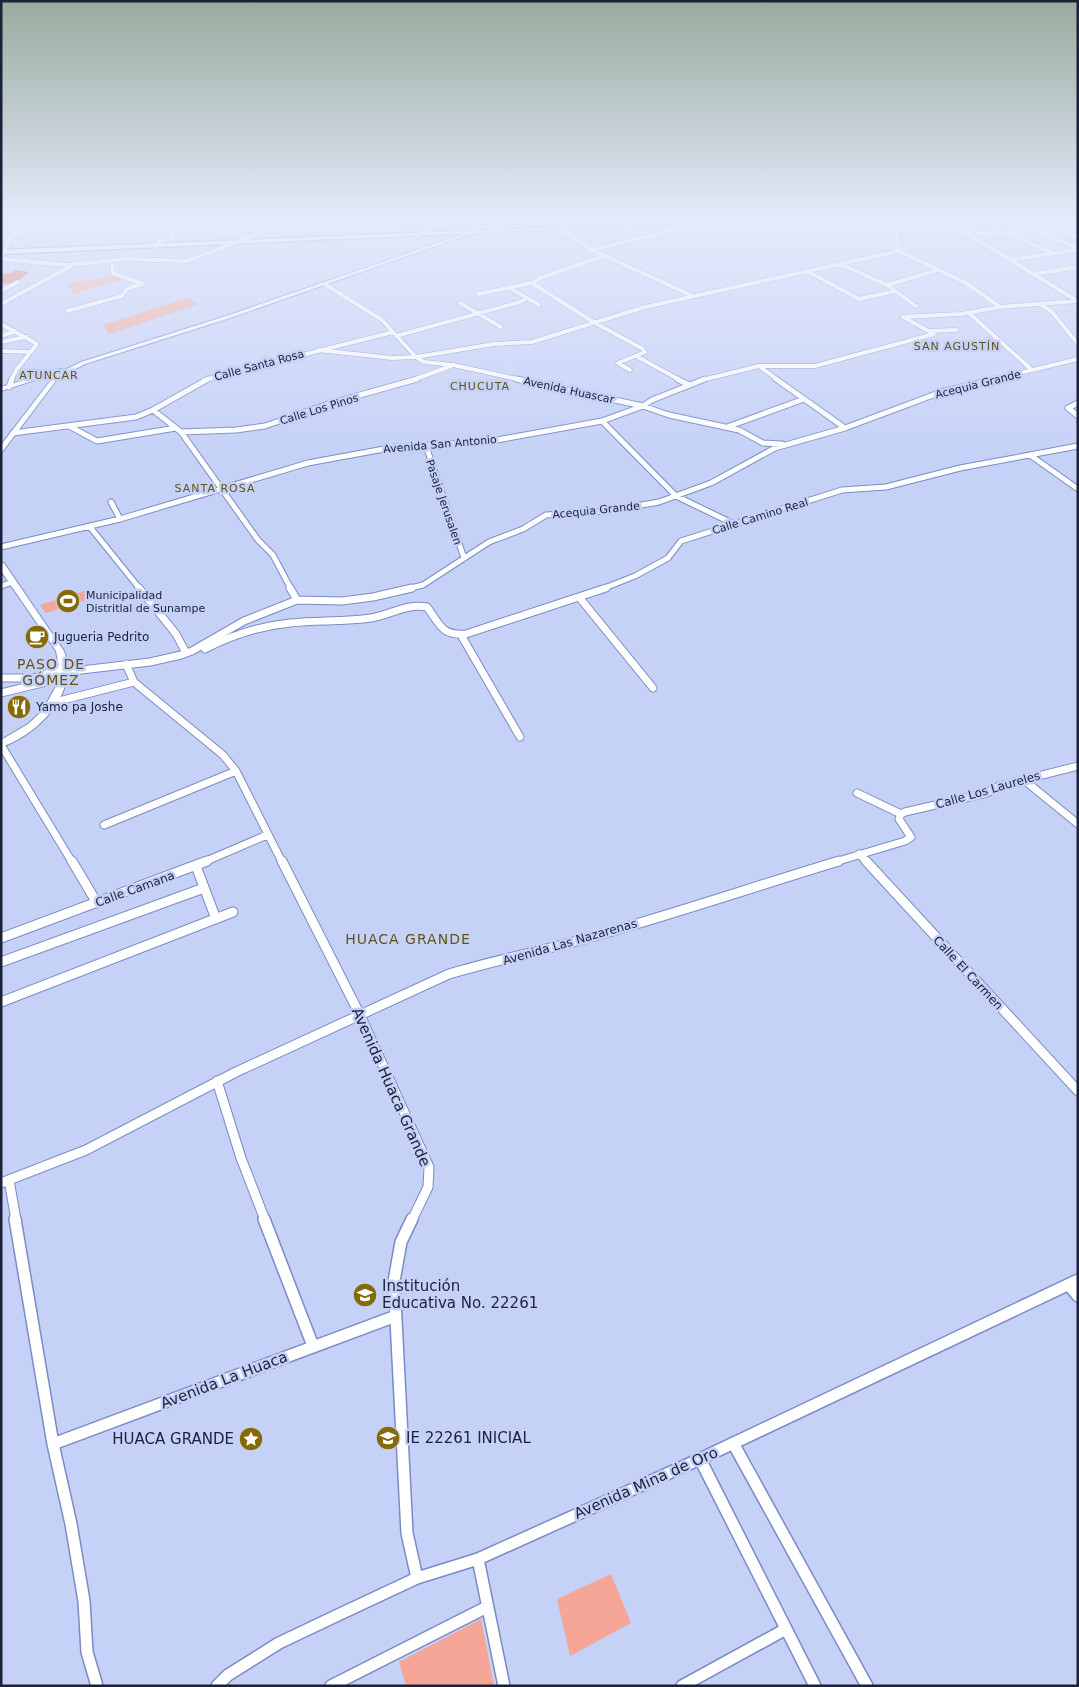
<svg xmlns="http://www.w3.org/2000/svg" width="1079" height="1687" viewBox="0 0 1079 1687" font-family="'DejaVu Sans',sans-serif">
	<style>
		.green { fill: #f6a696 }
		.forest { fill: #e0634e }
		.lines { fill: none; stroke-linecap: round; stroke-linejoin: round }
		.minor-far4-casing { stroke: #7a8bc6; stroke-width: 5 }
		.minor-far3-casing { stroke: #7a8bc6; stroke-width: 7 }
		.minor-far2-casing { stroke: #7a8bc6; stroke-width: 9 }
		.minor-far1-casing { stroke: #7a8bc6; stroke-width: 11 }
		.minor-casing { stroke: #7a8bc6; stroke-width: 14 }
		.major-casing { stroke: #7a8bc6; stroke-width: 2 }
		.highway-casing { stroke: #7a8bc6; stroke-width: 3 }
		.minor-far4 { stroke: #fff; stroke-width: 4 }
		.minor-far3 { stroke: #fff; stroke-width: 5 }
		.minor-far2 { stroke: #fff; stroke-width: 7 }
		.minor-far1 { stroke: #fff; stroke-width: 9 }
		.minor { stroke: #fff; stroke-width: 11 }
		.major { fill: #fff; fill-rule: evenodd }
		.highway { fill: #fff; fill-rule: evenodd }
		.labels { text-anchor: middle; stroke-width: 5; stroke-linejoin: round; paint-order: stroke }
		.far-neighbourhood-label { font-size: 11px; letter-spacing: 1px; fill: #645216; stroke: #c5d1f7 }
		.far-street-label { font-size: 11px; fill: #1b2139; stroke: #c5d1f7 }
		.far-poi-label { font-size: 11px; fill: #1b2139; stroke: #c5d1f7; text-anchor: start }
		.poi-label { font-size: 12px; fill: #1b2139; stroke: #c5d1f7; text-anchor: start }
		.street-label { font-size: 12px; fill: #1b2139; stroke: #c5d1f7 }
		.neighbourhood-label { font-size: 14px; letter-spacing: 1px; fill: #645216; stroke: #c5d1f7 }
		.near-street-label { font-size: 15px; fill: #1b2139; stroke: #c5d1f7 }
		.near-poi-label { font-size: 15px; fill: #1b2139; stroke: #c5d1f7; text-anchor: start }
	</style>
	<rect width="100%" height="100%" fill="#c5d1f7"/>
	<!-- green -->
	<path class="green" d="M116 276 124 279 73 294 67 283Z
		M187 298 199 304 109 334 103 325Z
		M90 589 96 597 46 613 40 605Z
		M611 1574 631 1623 570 1656 557 1599Z
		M481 1619 494 1686H406L399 1662Z"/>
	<!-- forest -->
	<path class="forest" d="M16 270 29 272 15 283 1 284V274L10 273Z"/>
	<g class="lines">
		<!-- minor-far4 casing -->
		<g class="minor-far4-casing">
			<path id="minor-far4" d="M577 219 564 222 557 227 592 250 693 296
				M817 219 844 225 988 234 1016 233 1078 225
				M944 219 958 232
				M1003 219 1013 227
				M154 220 158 219
				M1057 228 1078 238
				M895 229 899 251 966 283 1000 307
				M966 233 1076 300
				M1038 233 1048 235 1078 248
				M417 235 452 219
				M1014 236 1054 254
				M156 246 159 242 174 237 171 231 186 226
				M592 250 701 223
				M1 257 12 235 56 219
				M1 259 67 265 127 259 187 261 298 219
				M1010 260 1078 250
				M840 264 887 285 916 306
				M807 271 859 299 896 291
				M1033 274 1078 267
				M532 283 595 323 643 349 645 352 618 363 630 370
				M326 285 382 320 416 357 494 344 532 342 645 307 899 251
				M887 285 938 270
				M508 287 539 305
				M1 291 18 282
				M478 294 532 283 540 278 604 256
				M460 303 501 327
				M1 304 73 265
				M1040 304 1052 312 1078 344
				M67 311 122 296 128 288 143 284 113 273 112 261
				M969 313 1032 370
				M1 324 37 344 17 369 11 380
				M930 331 956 330
				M934 334 903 317 961 314 1000 307 1078 301
				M1 336 15 331
				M396 336 520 302 527 298
				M1 342 26 337
				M318 350 392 358 416 357 424 362 453 365 522 380
				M1 351 30 352
				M636 356 680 380
				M759 366 778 380
				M204 380 393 332
				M413 380 451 366
				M702 380 759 366H815L934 334
				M991 380 1078 359"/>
		</g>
		<!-- minor-far3 casing -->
		<g class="minor-far3-casing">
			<path id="minor-far3" d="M516 379 643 406 669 415 739 430 763 443 782 444
				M677 379 689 385
				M776 379 845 428
				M9 387 12 379
				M1078 403 1068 408 1078 416
				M153 410 181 432 258 540 273 555 291 589
				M602 421 676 496 734 524
				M69 426 97 441 176 428
				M727 427 804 399
				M181 432 236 430 265 426 328 404 417 379
				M13 433 136 417 153 410 208 379
				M426 446 464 558
				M1030 455 1078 489
				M111 502 120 519
				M90 527 140 589
				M1 547 120 519 308 463 395 447 486 442 602 421 643 406 652 400 705 379
				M1 586 13 582
				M407 589 423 585 489 542 523 529 546 515 607 511 659 502 711 483 775 448 845 428 944 391 996 379
				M602 589 635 576 668 558 681 541 842 490 886 487 960 468 1078 446"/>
		</g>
		<!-- minor-far2 casing -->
		<g class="minor-far2-casing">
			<path id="minor-far2" d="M139 588 176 634 186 653
				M290 588 297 600
				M579 597 653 688
				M461 635 520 737
				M205 649C232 635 260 626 290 623 317 620 344 622 371 618 390 615 407 603 427 607 440 624 441 636 466 634L606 588
				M126 664 134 682 223 755 236 771 282 862
				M64 672 150 662 181 655 192 651 244 621 297 600 342 601 373 597 412 588
				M1 678H34L65 667
				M1 693 63 678
				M51 703 134 682
				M1 745 72 862
				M1024 780 1078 824
				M857 793 901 814
				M104 825 236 771
				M859 854 867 862
				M204 862 267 835
				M835 862 905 841 911 837 899 819 901 814 905 812 987 793 999 786 1078 766"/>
		</g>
		<!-- minor-far1 casing -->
		<g class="minor-far1-casing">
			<path id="minor-far1" d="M72 861 97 903
				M282 861 360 1015 429 1167 428 1187 412 1220
				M866 861 1078 1091
				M196 866 216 919
				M1 938 207 861
				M1 962 204 888
				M1 1002 233 912
				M217 1081 241 1158 265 1220
				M9 1180 16 1220
				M1 1183 86 1150 236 1072 449 974C492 961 537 952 581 940 668 916 753 887 839 861"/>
		</g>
		<!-- minor casing -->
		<g class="minor-casing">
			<path id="minor" d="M15 1219 53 1444 71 1524 84 1601 87 1652 97 1686
				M264 1219 313 1346
				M412 1219 401 1242 394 1281 407 1533 417 1578
				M1069 1285 1078 1296
				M733 1443 867 1686
				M53 1444 396 1316
				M700 1459 815 1686
				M478 1559 504 1686
				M217 1686 228 1675 279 1643 338 1615 417 1578 478 1559 700 1459 1078 1280
				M331 1686 487 1607
				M682 1686 786 1629"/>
		</g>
		<!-- major casing -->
		<g class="major-casing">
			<path id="major" d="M472 231 476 232 230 318 85 364 58 378 3 451 1 452V445L54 376 60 372 1 391V387L60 369 65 370 81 362 226 316Z
				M1 563H4L64 651C80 692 38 735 1 747V740L28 724 43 710 56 686 59 667 56 651 1 571Z"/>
		</g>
		<!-- highway casing -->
		<g class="highway-casing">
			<path id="highway" d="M748 219H794L1 254V250Z"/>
		</g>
		<!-- minor-far4 -->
		<use href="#minor-far4" class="minor-far4"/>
		<!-- minor-far3 -->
		<use href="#minor-far3" class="minor-far3"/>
		<!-- minor-far2 -->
		<use href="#minor-far2" class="minor-far2"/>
		<!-- minor-far1 -->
		<use href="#minor-far1" class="minor-far1"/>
		<!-- minor -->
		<use href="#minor" class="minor"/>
		<!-- major -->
		<use href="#major" class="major"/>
		<!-- highway -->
		<use href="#highway" class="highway"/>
	</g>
	<!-- sky -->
	<linearGradient id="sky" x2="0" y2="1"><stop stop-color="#97ab9e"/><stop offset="0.48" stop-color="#e5eafb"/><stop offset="1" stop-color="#e5eafb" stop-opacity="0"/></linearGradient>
	<rect width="1079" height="455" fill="url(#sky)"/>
	<!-- icons -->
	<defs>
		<g id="stadium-disc" transform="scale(1.25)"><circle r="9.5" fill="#856b06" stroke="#c5d1f7"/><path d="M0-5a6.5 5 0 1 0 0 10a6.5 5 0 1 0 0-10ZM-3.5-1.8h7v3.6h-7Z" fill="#fff"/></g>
		<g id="cafe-disc" transform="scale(1.25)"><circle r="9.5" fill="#856b06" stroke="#c5d1f7"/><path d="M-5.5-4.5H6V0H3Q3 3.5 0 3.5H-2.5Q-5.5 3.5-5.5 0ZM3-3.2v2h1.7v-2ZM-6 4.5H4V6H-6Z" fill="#fff"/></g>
		<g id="restaurant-disc" transform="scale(1.25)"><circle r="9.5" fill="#856b06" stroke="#c5d1f7"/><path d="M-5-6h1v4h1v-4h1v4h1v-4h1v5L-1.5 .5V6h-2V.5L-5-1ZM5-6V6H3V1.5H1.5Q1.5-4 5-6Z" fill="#fff"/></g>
		<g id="school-disc" transform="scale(1.25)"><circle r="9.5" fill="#856b06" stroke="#c5d1f7"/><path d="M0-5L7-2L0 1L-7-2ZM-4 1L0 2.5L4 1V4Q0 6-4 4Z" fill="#fff"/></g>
		<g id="sight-disc" transform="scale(1.25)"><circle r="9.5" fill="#856b06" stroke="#c5d1f7"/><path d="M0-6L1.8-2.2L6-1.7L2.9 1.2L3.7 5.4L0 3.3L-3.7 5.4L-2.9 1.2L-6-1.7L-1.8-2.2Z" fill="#fff"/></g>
	</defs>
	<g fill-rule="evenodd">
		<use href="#stadium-disc" x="68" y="601"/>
		<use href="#cafe-disc" x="37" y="637"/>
		<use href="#restaurant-disc" x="19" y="707"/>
		<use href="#school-disc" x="365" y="1295"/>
		<use href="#school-disc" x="388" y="1438"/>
		<use href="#sight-disc" x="251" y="1439"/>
	</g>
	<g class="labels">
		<!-- far-neighbourhood labels -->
		<g class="far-neighbourhood-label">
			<text x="957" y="350">SAN AGUSTÍN</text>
			<text x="49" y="379">ATUNCAR</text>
			<text x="480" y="390">CHUCUTA</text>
			<text x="215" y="492">SANTA ROSA</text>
		</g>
		<!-- far-street labels -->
		<g class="far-street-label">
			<text transform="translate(259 365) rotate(-15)" y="4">Calle Santa Rosa</text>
			<text transform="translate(978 384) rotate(-14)" y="4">Acequia Grande</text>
			<text transform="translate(569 390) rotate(12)" y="4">Avenida Huascar</text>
			<text transform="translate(319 409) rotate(-17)" y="4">Calle Los Pinos</text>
			<text transform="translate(440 444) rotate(-5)" y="4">Avenida San Antonio</text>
			<text transform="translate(444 502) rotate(71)" y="4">Pasaje Jerusalen</text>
			<text transform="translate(596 510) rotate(-6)" y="4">Acequia Grande</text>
			<text transform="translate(760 516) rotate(-17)" y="4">Calle Camino Real</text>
		</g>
		<!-- far-poi labels -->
		<g class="far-poi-label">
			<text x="86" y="599">Municipalidad<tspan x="86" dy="13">Distritlal de Sunampe</tspan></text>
		</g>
		<!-- poi labels -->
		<g class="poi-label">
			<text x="54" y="641">Jugueria Pedrito</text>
			<text x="36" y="711">Yamo pa Joshe</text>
		</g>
		<!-- street labels -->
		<g class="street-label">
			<text transform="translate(988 790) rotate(-16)" y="4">Calle Los Laureles</text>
			<text transform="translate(135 889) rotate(-20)" y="4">Calle Camana</text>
			<text transform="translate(570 942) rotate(-16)" y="4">Avenida Las Nazarenas</text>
			<text transform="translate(968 973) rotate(47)" y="4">Calle El Carmen</text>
		</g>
		<!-- neighbourhood labels -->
		<g class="neighbourhood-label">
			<text x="51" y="669">PASO DE<tspan x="51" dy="16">GÓMEZ</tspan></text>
			<text x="408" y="944">HUACA GRANDE</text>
		</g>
		<!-- near-street labels -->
		<g class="near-street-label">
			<text transform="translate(391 1087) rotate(66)" y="5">Avenida Huaca Grande</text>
			<text transform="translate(224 1380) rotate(-21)" y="5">Avenida La Huaca</text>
			<text transform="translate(646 1483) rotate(-24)" y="5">Avenida Mina de Oro</text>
		</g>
		<!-- near-poi labels -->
		<g class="near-poi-label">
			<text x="382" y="1291">Institución<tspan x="382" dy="17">Educativa No. 22261</tspan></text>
			<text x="406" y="1443">IE 22261 INICIAL</text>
			<text x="234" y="1444" text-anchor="end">HUACA GRANDE</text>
		</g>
	</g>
	<!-- border -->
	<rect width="1079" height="1687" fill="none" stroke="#1b2139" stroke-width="5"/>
</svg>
